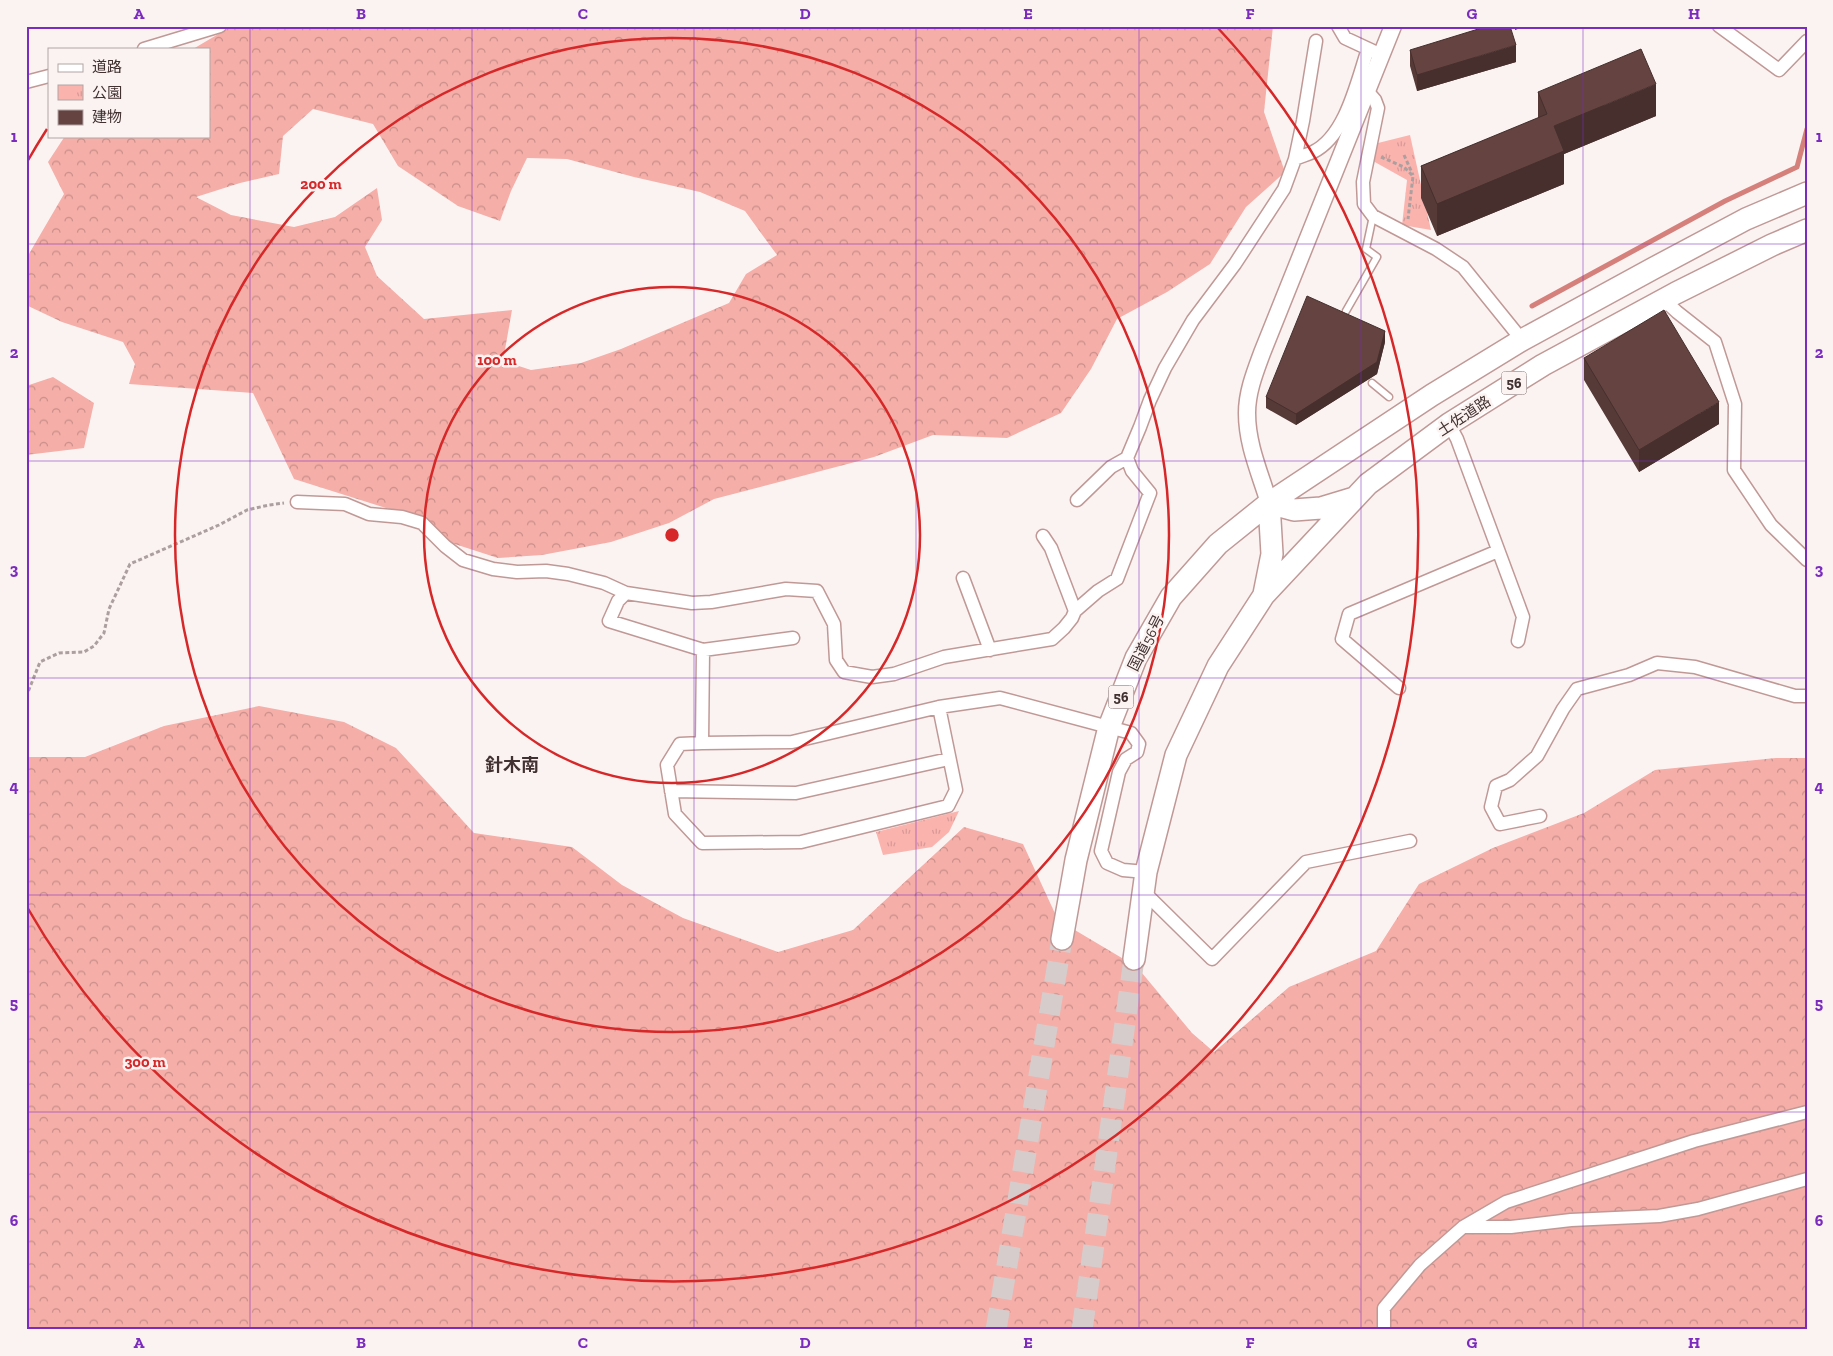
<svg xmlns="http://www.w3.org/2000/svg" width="1833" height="1356" viewBox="0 0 1833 1356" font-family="'Zilla Slab','Noto Sans JP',serif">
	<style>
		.forest { fill: url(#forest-crowns); fill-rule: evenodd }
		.park { fill: url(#park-tufts) }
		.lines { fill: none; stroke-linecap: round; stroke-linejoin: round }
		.stream { stroke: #d5807b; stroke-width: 5 }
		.trunk-tunnel { stroke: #d6cccb; stroke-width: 21; stroke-dasharray: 21 11; stroke-linecap: butt }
		.service-casing { stroke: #c09996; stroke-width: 9 }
		.minor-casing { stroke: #c09996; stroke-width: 15 }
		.tertiary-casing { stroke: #c09996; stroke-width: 19 }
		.trunk-casing { stroke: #c09996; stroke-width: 24 }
		.path { stroke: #aba09f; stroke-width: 3; stroke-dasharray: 4 2.5; stroke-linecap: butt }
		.service { stroke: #fff; stroke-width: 6 }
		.minor { stroke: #fff; stroke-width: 12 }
		.tertiary { stroke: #fff; stroke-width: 16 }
		.trunk { stroke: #fff; stroke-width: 21 }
		.wall { fill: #563a37 }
		.shaded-wall { fill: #462f2d }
		.building { fill: #644340; stroke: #462f2d }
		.grid { fill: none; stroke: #7b2cbf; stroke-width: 1; stroke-opacity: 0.55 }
		.ring { fill: none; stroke: #d62828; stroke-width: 2.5 }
		.labels { text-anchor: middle; stroke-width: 5; stroke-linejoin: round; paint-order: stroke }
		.shield { fill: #fbf3f2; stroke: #796b6a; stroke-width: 1 }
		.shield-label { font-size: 14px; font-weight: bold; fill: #413130 }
		.street-label { font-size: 15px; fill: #413130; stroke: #fbf3f2 }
		.quarter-label { font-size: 18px; font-weight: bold; fill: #413130; stroke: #fbf3f2 }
		.centre { fill: #d62828; stroke: #fbf3f2; stroke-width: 2.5 }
		.ring-label { font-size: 15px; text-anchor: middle; font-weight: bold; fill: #d62828; stroke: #fbf3f2; stroke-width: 5; stroke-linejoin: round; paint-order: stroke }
		.neatline { fill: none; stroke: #7b2cbf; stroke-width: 2 }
		.grid-label { font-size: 16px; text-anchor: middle; font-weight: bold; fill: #7b2cbf }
	</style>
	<defs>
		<pattern id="forest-crowns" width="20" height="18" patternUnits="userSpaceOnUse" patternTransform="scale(1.25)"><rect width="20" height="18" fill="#f5aea8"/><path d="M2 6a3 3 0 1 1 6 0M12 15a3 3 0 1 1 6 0" fill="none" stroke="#c88e89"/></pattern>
		<pattern id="park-tufts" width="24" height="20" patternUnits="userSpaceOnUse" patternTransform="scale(1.25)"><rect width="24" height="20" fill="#fbb3ae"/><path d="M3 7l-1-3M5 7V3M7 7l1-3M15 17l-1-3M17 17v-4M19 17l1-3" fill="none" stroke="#d89a96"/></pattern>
	</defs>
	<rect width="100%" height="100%" fill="#fbf3f2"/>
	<!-- forest -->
	<path class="forest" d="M232 26H1273L1264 112 1285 172 1246 207 1210 264 1167 292 1117 319 1091 369 1061 413 1007 438 933 435 874 457 714 499 669 523 611 542 542 555 498 558 436 538 405 514 294 479 253 393 129 384 135 364 123 342 62 322 26 305V259L64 194 48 162 65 136H209V49H193ZM313 109 373 124 398 166 458 206 500 221 511 191 527 158 567 159 634 177 700 192 745 211 777 255 746 274 729 303 621 349 581 363 531 370 503 361 512 310 424 319 377 276 365 247 382 220 377 188 335 217 294 227 231 215 196 197 240 183 279 174 283 136Z
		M53 377 94 403 84 448 26 455V386Z
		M259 706 344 722 396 748 474 833 572 847 622 885 683 918 778 952 853 930 964 827 1023 844 1058 920 1137 967 1192 1033 1214 1052 1289 987 1376 951 1419 884 1493 848 1584 813 1655 770 1776 758H1807V1330H26V757H85L164 726Z"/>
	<!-- park -->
	<path class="park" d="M1410 135 1431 230 1402 225 1407 180 1373 161 1378 143Z
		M959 811 949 832 932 847 883 855 876 832Z"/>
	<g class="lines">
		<!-- stream -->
		<path class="stream" d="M1532 306 1725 201 1797 167 1807 129"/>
		<!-- trunk-tunnel -->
		<path class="trunk-tunnel" d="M996 1330 1062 939
			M1082 1330 1134 959"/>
		<!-- service casing -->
		<g class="service-casing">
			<path id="service" d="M1346 311 1377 257 1366 249 1373 216
				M1372 383 1389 397"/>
		</g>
		<!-- minor casing -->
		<g class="minor-casing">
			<path id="minor" d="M1338 26 1345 38 1375 52
				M1719 26 1779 70 1807 41
				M144 49 220 26
				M26 82 49 76
				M1368 92 1375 100 1378 108 1363 182 1364 204 1373 216 1436 249 1463 267 1522 340
				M1295 159 1303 121 1316 41
				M1664 300 1677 312 1715 342 1735 404 1734 470 1771 525 1807 560
				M1449 424 1457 439 1523 617 1518 641
				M1077 500 1111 467 1127 458
				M297 502 345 504 369 514 402 517 422 523 445 546 463 560 493 569 517 572 546 571 568 574 604 583 626 593
				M1043 536 1051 548 1075 611
				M963 578 990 650
				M703 650 793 638
				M1399 688 1342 639 1349 614 1498 551
				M702 743 680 744 667 765 675 814 702 843 801 842 948 806 956 790 939 707
				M671 791 796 793 949 759
				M1540 816 1500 824 1491 807 1496 786 1510 780 1537 756 1563 709 1577 689 1629 675 1657 663 1695 667 1795 696H1807
				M1146 872 1123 870 1107 863 1101 851 1119 772 1126 759 1137 752 1139 744 1131 733 1000 698 939 707 792 742 702 743 703 650 609 621 618 601 626 593 692 603 711 602 786 589 817 591 834 624 836 660 844 672 872 677 894 674 944 657 1052 639 1064 628 1072 618 1075 611 1098 591 1117 579 1150 493 1132 471 1127 458 1140 427 1150 400 1165 368 1193 320 1235 264 1284 189 1295 159C1301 156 1307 155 1313 152 1346 136 1357 81 1368 49
				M1143 891 1212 959 1306 862 1410 841
				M1463 1227H1511L1571 1220 1659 1216 1698 1209 1807 1179
				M1384 1330V1308L1420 1265 1463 1227 1506 1202 1694 1141 1807 1112"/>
		</g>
		<!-- tertiary casing -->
		<g class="tertiary-casing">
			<path id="tertiary" d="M1269 503C1260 473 1247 445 1247 413 1247 392 1255 372 1262 353L1393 26"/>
		</g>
		<!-- trunk casing -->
		<g class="trunk-casing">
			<path id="trunk" d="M1269 503 1294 510 1321 508 1354 498
				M1264 594 1272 554 1269 503
				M1062 939 1076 860 1109 727 1136 658 1171 597 1218 544 1269 503 1432 395 1522 340 1654 268 1746 219 1807 193
				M1134 959 1146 872 1176 755 1218 666 1264 595 1368 484 1449 424 1543 365 1676 293 1772 245 1807 230"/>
		</g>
		<!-- path -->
		<path class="path" d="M1404 155 1413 175
			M1381 157 1404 167 1413 176 1408 219
			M26 697 40 662 59 653 84 652 94 646 104 633 109 609 130 564 219 525 247 510 269 505 284 503"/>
		<!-- service -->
		<use href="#service" class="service"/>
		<!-- minor -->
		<use href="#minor" class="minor"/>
		<!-- tertiary -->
		<use href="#tertiary" class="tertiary"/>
		<!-- trunk -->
		<use href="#trunk" class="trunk"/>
	</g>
	<!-- wall -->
	<path class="wall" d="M1410 50 1516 62 1417 91 1410 66Z
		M1538 92 1656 116 1564 154V184L1437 236 1421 198V166L1538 118Z
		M1385 342 1377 374 1296 425 1266 408V397Z
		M1584 358 1719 424 1639 472 1584 380Z"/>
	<!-- shaded-wall -->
	<path class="shaded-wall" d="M1515 26H1527L1515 30Z
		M1516 45V62L1417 91V75Z
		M1656 84V116L1564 154V184L1437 236V204L1554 126Z
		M1385 331V342L1377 374 1296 425V414Z
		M1719 402V424L1639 472V450Z"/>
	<!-- building -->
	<path class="building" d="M1488 26H1510L1516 45 1417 75 1410 50Z
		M1641 49 1656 84 1554 126 1564 151 1437 204 1421 166 1547 114 1538 92Z
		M1307 296 1385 331 1377 362 1296 414 1266 397Z
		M1664 310 1719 402 1639 450 1584 358Z"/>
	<!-- grid -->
	<path class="grid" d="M250 26V1330M472 26V1330M694 26V1330M916 26V1330M1139 26V1330M1361 26V1330M1583 26V1330M26 244H1807M26 461H1807M26 678H1807M26 895H1807M26 1112H1807"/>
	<!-- distance rings -->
	<g class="ring">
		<circle cx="672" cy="535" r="248"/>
		<circle cx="672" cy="535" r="497"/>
		<path d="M27 162A745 745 0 0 1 47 129M1217 27A745 745 0 1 1 27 907"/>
	</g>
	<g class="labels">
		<!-- shield labels -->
		<g class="shield">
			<rect x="1501.5" y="371.5" width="25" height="23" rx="4"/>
			<rect x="1108.5" y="685.5" width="25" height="23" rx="4"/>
		</g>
		<g class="shield-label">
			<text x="1514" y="388">56</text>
			<text x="1121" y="702">56</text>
		</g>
		<!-- street labels -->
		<g class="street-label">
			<text transform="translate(1464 416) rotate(-33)" y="5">土佐道路</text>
			<text transform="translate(1146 643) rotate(-63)" y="5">国道56号</text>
		</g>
		<!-- quarter labels -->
		<g class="quarter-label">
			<text x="512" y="771">針木南</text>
		</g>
	</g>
	<circle cx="672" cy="535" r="8" class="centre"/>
	<g class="ring-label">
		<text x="321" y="189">200 m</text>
		<text x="497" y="365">100 m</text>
		<text x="145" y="1067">300 m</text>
	</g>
	<!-- border -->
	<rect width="1833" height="1356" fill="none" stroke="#fbf3f2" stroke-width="55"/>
	<!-- legend -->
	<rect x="48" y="48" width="162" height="90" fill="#fbf3f2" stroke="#b1a5a4"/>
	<rect x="58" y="64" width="25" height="8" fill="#ffffff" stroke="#b1a5a4"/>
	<text x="92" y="72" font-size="15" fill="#413130">道路</text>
	<rect x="58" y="85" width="25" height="15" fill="url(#park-tufts)" stroke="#b1a5a4"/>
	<text x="92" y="98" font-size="15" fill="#413130">公園</text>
	<rect x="58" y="110" width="25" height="15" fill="#644340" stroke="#b1a5a4"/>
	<text x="92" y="122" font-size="15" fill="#413130">建物</text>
	<rect x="28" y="28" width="1778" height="1300" class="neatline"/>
	<g class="grid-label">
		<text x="139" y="19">A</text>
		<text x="361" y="19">B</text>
		<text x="583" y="19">C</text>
		<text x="805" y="19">D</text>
		<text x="1028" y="19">E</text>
		<text x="1250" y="19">F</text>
		<text x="1472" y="19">G</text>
		<text x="1694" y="19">H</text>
		<text x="14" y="142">1</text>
		<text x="1819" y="142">1</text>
		<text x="14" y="358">2</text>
		<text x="1819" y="358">2</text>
		<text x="14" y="575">3</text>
		<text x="1819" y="575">3</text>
		<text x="14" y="792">4</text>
		<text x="1819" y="792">4</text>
		<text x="14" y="1009">5</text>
		<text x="1819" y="1009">5</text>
		<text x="14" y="1226">6</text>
		<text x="1819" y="1226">6</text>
		<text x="139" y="1348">A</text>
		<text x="361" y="1348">B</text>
		<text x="583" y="1348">C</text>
		<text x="805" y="1348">D</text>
		<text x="1028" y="1348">E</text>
		<text x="1250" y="1348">F</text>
		<text x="1472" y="1348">G</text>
		<text x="1694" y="1348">H</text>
	</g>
</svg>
